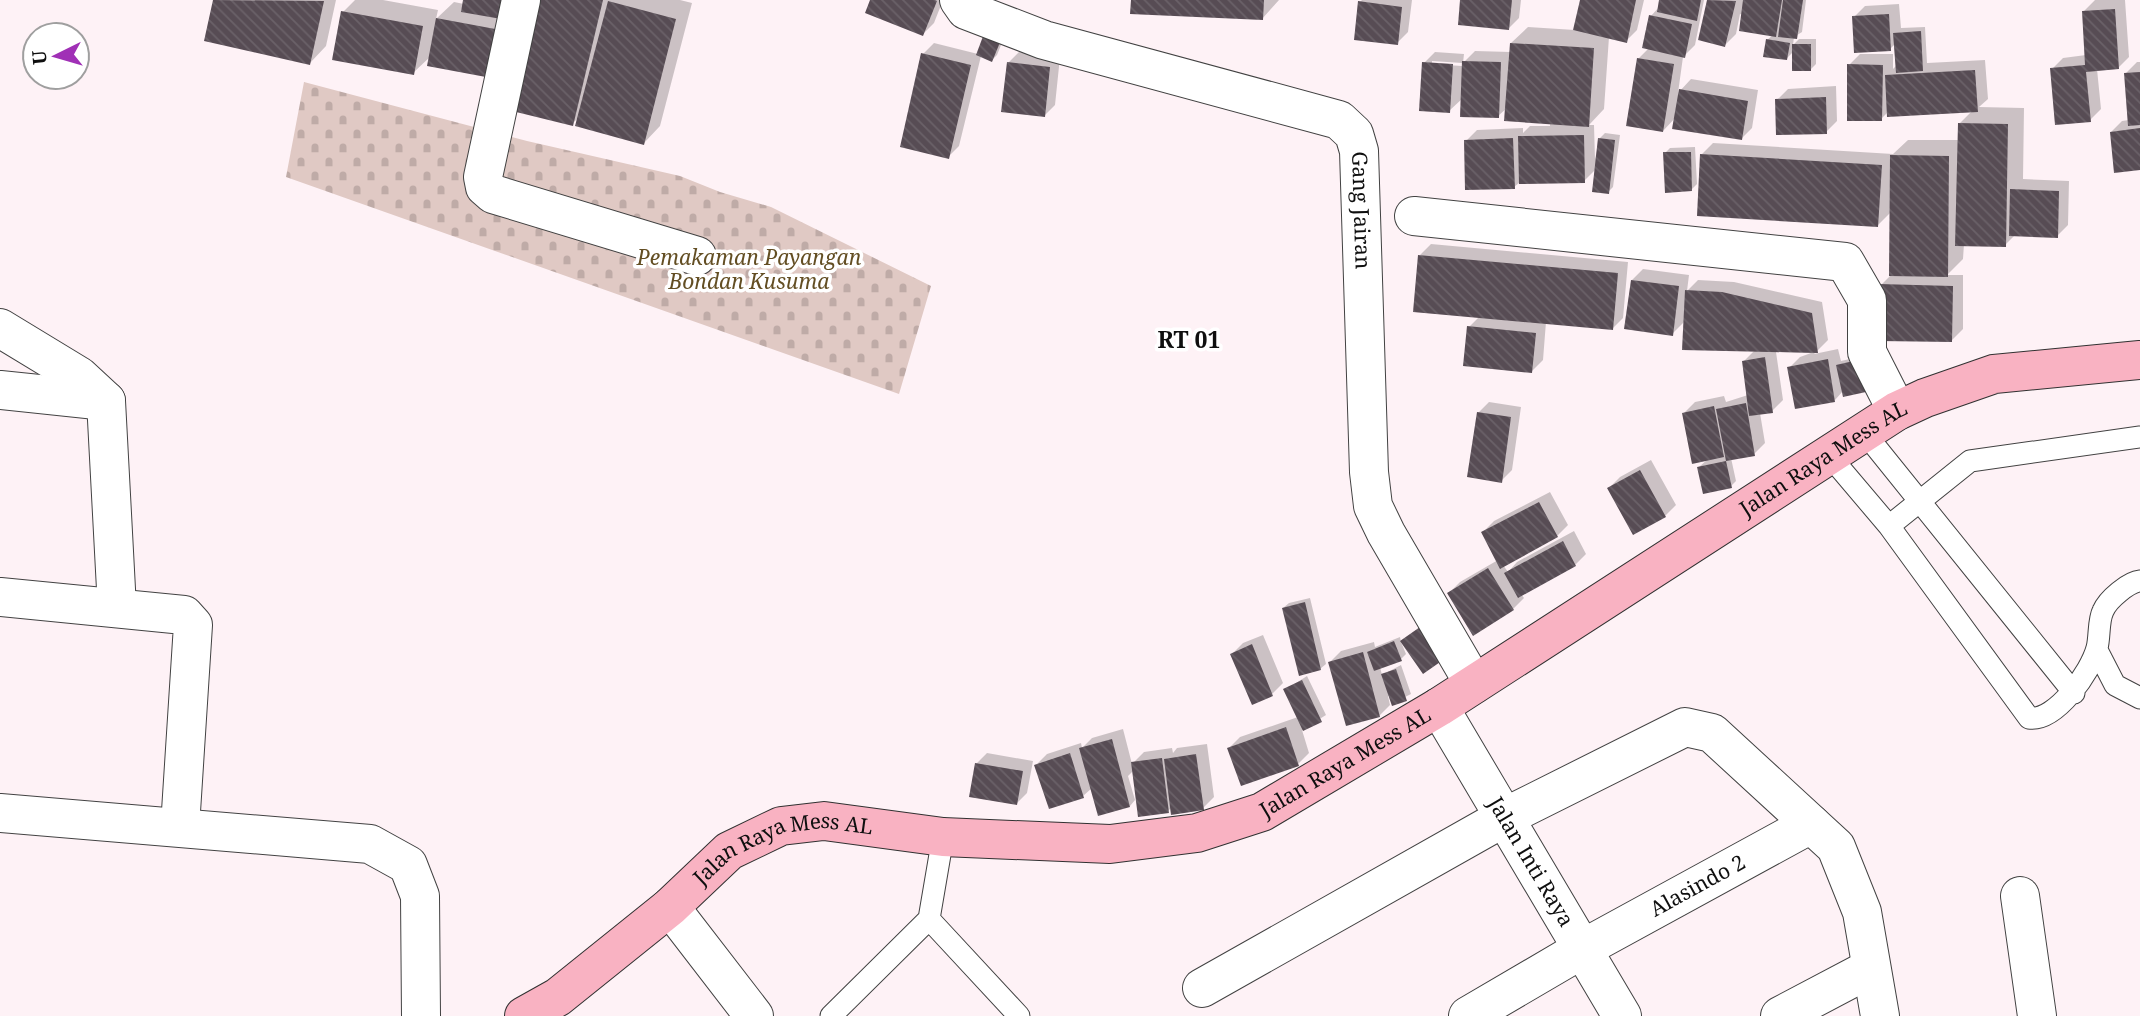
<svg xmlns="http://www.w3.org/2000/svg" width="2140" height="1016" viewBox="0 0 2140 1016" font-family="'Noto Serif',serif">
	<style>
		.cemetery { fill: url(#cemetery-stones) }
		.shadow { fill: #0003; fill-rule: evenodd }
		.building { fill: url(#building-back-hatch) }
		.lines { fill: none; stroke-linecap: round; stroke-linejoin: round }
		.lane-casing { stroke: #424242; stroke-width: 23 }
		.street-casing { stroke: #424242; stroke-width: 40 }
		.secondary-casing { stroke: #313131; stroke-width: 40 }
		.lane { stroke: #fff; stroke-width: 21 }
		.street { stroke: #fff; stroke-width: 38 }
		.secondary { stroke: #f9b2c2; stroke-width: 38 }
		.labels { text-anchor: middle; stroke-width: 7; stroke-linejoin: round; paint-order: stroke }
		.street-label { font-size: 21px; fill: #0f0f0f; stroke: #fff }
		.park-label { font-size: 21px; font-style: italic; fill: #634e23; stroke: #fff }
		.neighbourhood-label { font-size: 23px; font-weight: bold; fill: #0f0f0f; stroke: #fff }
	</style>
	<defs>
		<pattern id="cemetery-stones" width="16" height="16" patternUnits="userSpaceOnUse" patternTransform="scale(1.75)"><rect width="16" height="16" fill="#e0c9c4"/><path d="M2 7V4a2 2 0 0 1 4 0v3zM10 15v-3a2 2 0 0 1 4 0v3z" fill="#bfaba7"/></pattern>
		<pattern id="building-back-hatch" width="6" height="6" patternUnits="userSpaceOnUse" patternTransform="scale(1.75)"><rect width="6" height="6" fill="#574c54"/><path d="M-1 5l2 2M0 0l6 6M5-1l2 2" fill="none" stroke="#6a6168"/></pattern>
	</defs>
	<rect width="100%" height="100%" fill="#fef2f6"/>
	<!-- cemetery -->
	<path class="cemetery" d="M304 82 527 141 680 176 720 192 771 207 931 286 899 394 286 177Z"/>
	<!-- shadow -->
	<path class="shadow" d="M215 0H336L326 46 310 63 206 39Z
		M355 0H383L438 10 436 19 454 2 464 4 465 0 529 3 517 62 431 56 413 73 343 12Z
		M536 0H680L692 3 660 126 644 143 579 117 572 124Z
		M872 0H943L934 23 923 34Z
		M1132 0H1279L1262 19Z
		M1362 0H1412L1408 32 1397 43 1360 2Z
		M1462 0H1521L1519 18 1508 29Z
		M1582 0H1644L1637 30 1626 41 1609 37 1604 109 1589 125H1594L1595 159 1600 138 1605 133 1620 135 1613 187 1608 192 1596 169 1584 181 1519 183 1514 187 1466 141 1477 130 1523 128V133L1530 126H1550V123L1507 108 1498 116 1463 98 1449 111 1424 63 1435 52 1464 54 1463 63 1475 51 1511 52V43L1528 27 1575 30ZM1432 61 1462 63V66L1432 64Z
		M1661 0H1704L1695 45 1683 57 1678 93 1691 79 1758 90 1752 128 1741 139 1676 117 1663 131 1638 59 1649 48 1651 16 1659 7Z
		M1709 0H1806L1802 32 1794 37 1793 45 1799 39H1816V64L1811 69 1794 51 1787 58 1767 40 1773 35 1743 15 1740 14 1736 34 1725 45 1700 39Z
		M2095 0H2125L2129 57 2118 68 2097 69 2101 109 2090 120 2052 69 2063 58 2086 55 2084 11Z
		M1899 4 1901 28 1925 27 1927 63 1985 60 1988 99 1979 107 2024 108 2023 179 2069 181 2068 225 2057 236 2016 234 2005 245 1964 244 1963 259 1947 275H1963V329L1952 340 1881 285 1890 276 1891 212 1878 225 1702 154 1713 143 1893 154 1908 140H1959L1960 123 1973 110 1888 112 1881 119 1849 65 1860 54H1893V69L1897 65 1896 43 1890 49 1854 17 1865 6Z
		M1009 25 997 55 992 60 981 56 959 146 948 157 923 54 934 43 978 54Z
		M1019 52 1060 57 1055 105 1044 116 1008 63Z
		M2137 62H2140V168L2111 132 2122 121 2129 120 2126 73Z
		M1836 86 1837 121 1826 132 1777 100 1788 89Z
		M1695 147 1697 184 1691 190 1665 153 1670 148Z
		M1431 244 1628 262 1623 318 1612 329 1546 322 1543 360 1532 371 1469 327 1480 316 1420 255Z
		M1643 269 1689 275 1687 291 1698 280 1734 282 1822 302 1828 340 1814 354 1838 349 1841 361 1863 356 1843 391 1835 400 1789 368 1800 357 1811 353 1776 352 1783 400 1772 411 1760 413 1765 443 1754 454 1731 458 1736 481 1731 486 1699 467 1708 459 1684 413 1695 402 1724 396 1726 402 1748 395 1744 361 1754 351 1685 321 1672 334 1632 280Z
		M1489 402 1521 407 1512 470 1501 481 1478 413Z
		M1651 460 1676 505 1665 516 1609 488 1620 477Z
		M1550 492 1568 525 1557 536 1503 565 1508 572 1517 562 1574 531 1586 554 1575 565 1521 594 1524 598 1513 609 1449 593 1460 582 1498 560 1483 532 1494 521Z
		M1310 598 1326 664 1320 669 1283 608 1289 603Z
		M1442 610 1401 642 1406 654 1401 659 1380 667 1382 675 1401 665 1411 694 1393 703 1391 696H1388L1390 705 1379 716 1330 662 1341 651 1374 642 1375 647 1400 637 1401 642Z
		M1263 635 1283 683 1272 694 1232 654 1243 643Z
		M1307 676 1326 715 1302 730 1309 753 1298 764 1229 748 1240 737 1298 717 1285 690Z
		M1123 729 1132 764 1144 752 1172 748 1173 753 1177 748 1207 744 1214 797 1203 808 1172 807 1168 811 1134 770 1128 776 1135 800 1130 806 1092 788 1083 796 1036 765 1047 754 1081 743 1082 748 1092 738Z
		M987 753 1033 761 1027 793 1016 804 976 764Z"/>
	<!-- building -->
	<path class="building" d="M213 0 324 1 310 65 204 41Z
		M463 0H517L513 21 461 12Z
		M534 0H603L573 126 508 110Z
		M870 0H935L937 1 923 36 865 13Z
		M1131 0H1264L1263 20 1130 14Z
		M1460 0H1512L1509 30 1458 25Z
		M1580 0H1636L1627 43 1573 30Z
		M1659 0H1701L1697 21 1657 12Z
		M1707 0 1736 1 1725 47 1698 40Z
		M1743 0H1782L1776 37 1739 31Z
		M1783 0H1803L1797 39 1778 37Z
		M608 1 676 19 644 145 575 126Z
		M1358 1 1402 7 1398 45 1354 40Z
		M2115 9 2119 69 2086 72 2091 122 2055 125 2050 68 2085 65 2082 11Z
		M341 11 423 26 414 75 332 60Z
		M1889 14 1891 51 1854 53 1852 16Z
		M1649 15 1692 24 1685 58 1642 48Z
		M436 18 511 32 502 80 427 66Z
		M988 23 1005 30 992 62 976 55Z
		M1921 31 1923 71 1896 73 1893 33Z
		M1766 39 1790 43 1787 60 1763 57Z
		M1510 43 1594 48 1589 127 1504 121Z
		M1792 44H1811V71H1792Z
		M921 53 971 65 949 159 900 147Z
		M1637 58 1674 64 1663 132 1626 126Z
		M1462 61 1501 62 1499 118 1460 117Z
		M1007 62 1050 67 1045 117 1001 112Z
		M1422 62 1453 64 1450 113 1419 111Z
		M1847 64 1883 65 1882 121H1847Z
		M1975 70 1978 112 1887 117 1885 75Z
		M2140 72V125L2128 126 2124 73Z
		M1679 89 1748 101 1742 140 1672 129Z
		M1826 97 1827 134 1776 135 1775 99Z
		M1958 123 2008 124 2006 247 1955 246Z
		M2140 128V170L2114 173 2110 132Z
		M1584 135 1585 183 1519 184 1518 136Z
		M1513 138 1515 189 1465 190 1464 140Z
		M1598 138 1615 140 1609 194 1592 192Z
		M1663 152H1691L1692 191 1665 193Z
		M1700 154 1882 165 1878 227 1697 216Z
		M1890 155 1949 156 1948 277 1889 276Z
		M2010 189 2059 191 2058 238 2009 236Z
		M1418 255 1618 273 1613 330 1413 312Z
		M1631 280 1679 286 1673 336 1624 329Z
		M1879 284 1953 286 1952 342 1879 341Z
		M1685 290 1722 292 1812 313 1818 353 1682 350Z
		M1467 326 1536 333 1532 373 1463 366Z
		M1765 357 1773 413 1749 416 1742 361Z
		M1828 359 1835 402 1795 409 1787 367Z
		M1858 360 1866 392 1843 397 1836 365Z
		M1746 403 1755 456 1726 461 1716 409Z
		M1714 406 1724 457 1692 464 1682 413Z
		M1477 412 1511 417 1502 483 1467 477Z
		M1726 461 1732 488 1703 494 1697 467Z
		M1640 470 1666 517 1633 535 1607 488Z
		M1539 502 1558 537 1500 569 1481 532Z
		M1563 541 1576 566 1518 598 1504 573Z
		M1488 568 1514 610 1473 636 1447 593Z
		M1305 602 1321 670 1299 676 1282 608Z
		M1430 620 1453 653 1423 674 1400 641Z
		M1394 641 1402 661 1374 671 1367 652Z
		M1252 644 1273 696 1252 705 1230 654Z
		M1363 652 1380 717 1346 726 1328 662Z
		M1396 669 1407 701 1392 706 1381 674Z
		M1302 680 1322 722 1303 731 1283 689Z
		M1286 727 1299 766 1241 786 1227 748Z
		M1112 739 1130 807 1098 816 1079 748Z
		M1070 753 1084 798 1049 809 1034 765Z
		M1196 754 1204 810 1171 815 1164 759Z
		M1162 758 1169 813 1138 817 1131 762Z
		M975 763 1023 771 1017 805 969 797Z"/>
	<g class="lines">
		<!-- lane casing -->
		<g class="lane-casing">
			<path id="lane" d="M1863 431 2074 693
				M1828 454 1889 526 2029 718C2056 722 2091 671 2097 648 2100 637 2098 621 2103 611 2108 599 2129 582 2140 581
				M1889 526 1970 461 2140 437
				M2097 650 2115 685 2140 698
				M929 919 1019 1016
				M831 1016 929 919 943 837"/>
		</g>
		<!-- street casing -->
		<g class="street-casing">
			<g id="street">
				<path d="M521 0 483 177 485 187 493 194 697 256"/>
				<path id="s1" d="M959 0 966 10 1044 40 1339 120 1354 134 1359 151 1369 472 1373 506 1386 533 1474 684"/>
				<path d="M1414 216 1845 262 1867 300V352L1897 411"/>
				<path d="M0 328 79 376 106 401 117 608"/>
				<path d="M0 390 106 401"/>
				<path d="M0 597 184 615 193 625 180 827"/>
				<path id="s2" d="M1439 707 1622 1016"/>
				<path d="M0 813 370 844 408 865 420 896 421 1016"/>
				<path d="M2020 896 2037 1016"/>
				<path d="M670 907 754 1016"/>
				<path d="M1202 988 1505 817 1685 727 1712 733 1836 847 1862 912 1880 1016"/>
				<path id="s3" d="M1468 1016 1584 948 1811 824"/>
				<path d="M1780 1016 1871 968"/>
			</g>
		</g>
		<!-- secondary casing -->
		<g class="secondary-casing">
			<g id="secondary">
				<path id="s4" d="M524 1016 558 997 670 907 729 851 781 826 824 821 943 837 1110 844 1197 833 1262 812 1439 707 1897 411 1925 398 1994 374 2140 360"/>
			</g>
		</g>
		<!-- lane -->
		<use href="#lane" class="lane"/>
		<!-- street -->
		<use href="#street" class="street"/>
		<!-- secondary -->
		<use href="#secondary" class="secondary"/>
	</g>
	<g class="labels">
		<!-- street labels -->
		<g class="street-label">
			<text dy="7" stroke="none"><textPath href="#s1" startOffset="499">Gang Jairan</textPath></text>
			<text dy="7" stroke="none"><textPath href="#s4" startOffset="1472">Jalan Raya Mess AL</textPath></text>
			<text dy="7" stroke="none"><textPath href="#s4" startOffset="905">Jalan Raya Mess AL</textPath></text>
			<text dy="7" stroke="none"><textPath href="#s4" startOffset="317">Jalan Raya Mess AL</textPath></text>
			<text dy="7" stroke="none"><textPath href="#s2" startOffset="180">Jalan Inti Raya</textPath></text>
			<text dy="7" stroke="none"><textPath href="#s3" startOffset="264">Alasindo 2</textPath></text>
		</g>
		<!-- park labels -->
		<g class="park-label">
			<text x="749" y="265">Pemakaman Payangan<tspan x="749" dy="24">Bondan Kusuma</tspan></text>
		</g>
		<!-- neighbourhood labels -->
		<g class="neighbourhood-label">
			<text x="1189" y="348">RT 01</text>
		</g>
	</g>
	<!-- north arrow -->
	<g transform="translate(56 56) rotate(265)"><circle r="33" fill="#ffffff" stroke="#9f9f9f" stroke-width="2"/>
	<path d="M0-5L12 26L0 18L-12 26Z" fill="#a030b6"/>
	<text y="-10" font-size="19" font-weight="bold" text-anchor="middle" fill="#0f0f0f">U</text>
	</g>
</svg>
